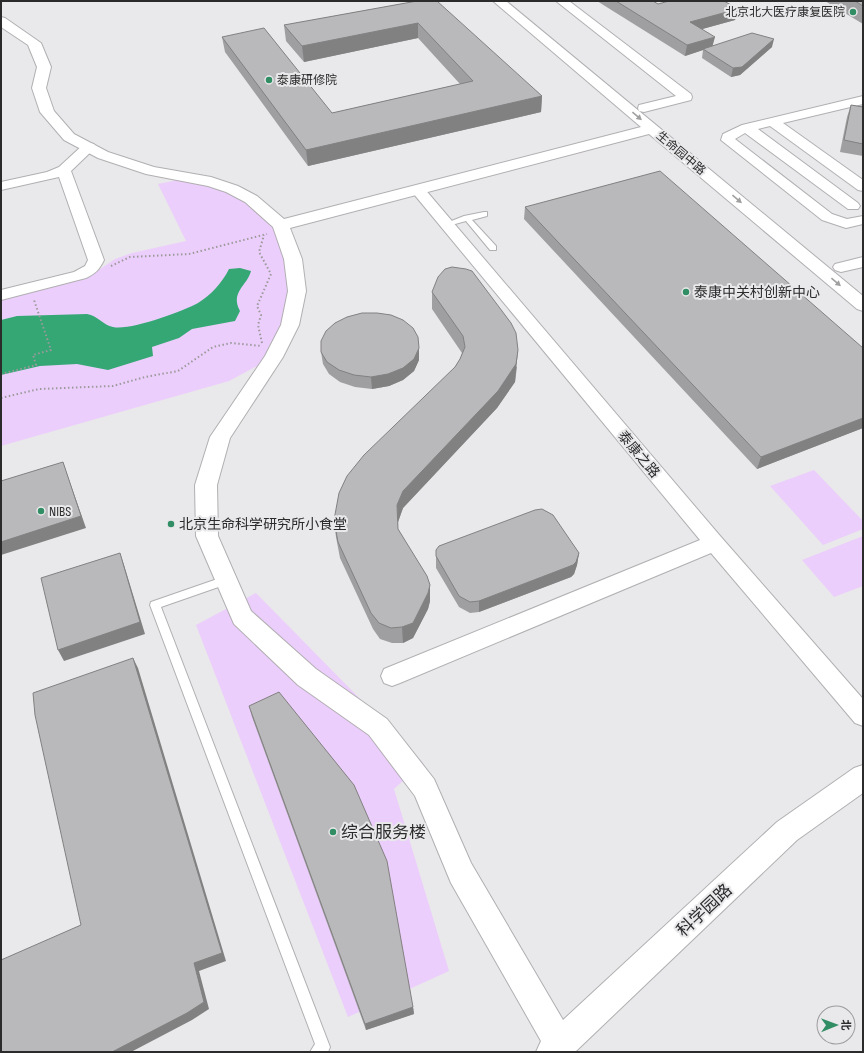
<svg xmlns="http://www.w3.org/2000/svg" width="864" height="1053" viewBox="0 0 864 1053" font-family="'Sofia Sans Condensed','Noto Sans SC',sans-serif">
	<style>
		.green { fill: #eccefc }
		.water { fill: #35a775 }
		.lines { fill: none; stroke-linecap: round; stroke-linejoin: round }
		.lane-casing { stroke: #b1afb2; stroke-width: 2 }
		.street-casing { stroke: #b1afb2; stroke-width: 2 }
		.secondary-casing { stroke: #b1afb2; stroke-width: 2 }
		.path { stroke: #9b9a9b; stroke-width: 2; stroke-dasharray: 1.5 2.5; stroke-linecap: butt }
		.lane { fill: #fff; fill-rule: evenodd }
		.street { fill: #fff; fill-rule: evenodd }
		.secondary { fill: #fff; fill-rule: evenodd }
		.wall { fill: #9f9ea0 }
		.shaded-wall { fill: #828182 }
		.building { fill: #b9b8ba; stroke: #828182 }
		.oneway { fill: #a0a0a0 }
		.poi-dot { fill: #318d64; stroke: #e9e8ea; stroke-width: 1.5 }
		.labels { text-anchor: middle; stroke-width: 4; stroke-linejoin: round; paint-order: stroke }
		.far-poi-label { font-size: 12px; fill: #2c2b2c; stroke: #e9e8ea; text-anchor: end }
		.far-street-label { font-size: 12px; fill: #2c2b2c; stroke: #e9e8ea }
		.poi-label { font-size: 14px; fill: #2c2b2c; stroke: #e9e8ea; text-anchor: start }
		.street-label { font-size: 14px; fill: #2c2b2c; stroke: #e9e8ea }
		.near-poi-label { font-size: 17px; fill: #2c2b2c; stroke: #e9e8ea; text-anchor: start }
		.near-street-label { font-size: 17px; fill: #2c2b2c; stroke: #e9e8ea }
	</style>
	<rect width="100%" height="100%" fill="#e9e8ea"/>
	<!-- green -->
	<path class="green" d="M178 180 232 189 281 225 297 291 274 357 229 381 1 446V299L90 276 115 259 132 253 186 241 158 184Z
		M814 470 863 521V529L823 545 770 486Z
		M863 536V586L834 597 802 560Z
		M256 593 423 763 394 789 449 971 348 1017 196 625Z"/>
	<!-- water -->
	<path class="water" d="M240 268 251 271C247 286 230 292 240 311L235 321 192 329 179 338 152 347 153 356 108 370 77 364 40 366 1 375V320L17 316 87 314C98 316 103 325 113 327 130 331 183 311 198 303 211 295 222 283 229 269Z"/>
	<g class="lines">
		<!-- lane casing -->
		<g class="lane-casing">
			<path id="lane" d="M484 212H487V216L472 220 496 246V250H490L466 221 448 226 444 224 464 216Z
				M226 576 230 577 231 580 230 583 161 607 330 1047 328 1052H310L315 1044 150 605 151 602Z"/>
		</g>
		<!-- street casing -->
		<g class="street-casing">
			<path id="street" d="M556 1H569L691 94 692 97 691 100 644 112 639 111 638 108 639 105 676 96Z
				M863 96V104L783 123 863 180V191L858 190 770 126 758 129 858 203 860 206 858 209H848L745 133 735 139 832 214 847 219 863 216V224L846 228 822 220 721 140 723 134 742 125Z
				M89 143 94 144 96 147 71 171 104 260C99 270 96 273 86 278L1 300V290L74 272 85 266 88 260 59 177 1 190V182L47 172 59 167 84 144Z
				M418 186 423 187 721 537 863 699V726L855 723 711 553 400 683 392 686 384 683 381 676 384 669 700 540 413 193 411 190 413 187Z
				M863 257V267L841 272 835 270 833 267 835 264Z"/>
		</g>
		<!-- secondary casing -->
		<g class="secondary-casing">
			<path id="secondary" d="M493 1H506L863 296V311L857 309 649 134 290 228 302 259 306 291 299 325 283 357 230 438 217 485 218 536 251 611 316 669 387 719 434 779 471 863 563 1020 777 822 854 768 863 765V793L797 840 575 1052H536L541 1041 451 883 415 796 369 735 298 685 234 624 196 536 195 485 210 437 265 356 281 325 288 291 284 259 273 227 245 202 226 192 208 186 146 174 98 158 64 140 40 112 32 88 37 67 28 45 1 27V17L5 18 41 43 51 67 46 88 54 111 74 134 108 152 154 167 211 177 238 186 257 196 284 219 641 127Z"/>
		</g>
		<!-- path -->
		<path class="path" d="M111 266 130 257 189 254 267 234
			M262 343 258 325 261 315 257 306 271 274 259 252 264 235
			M1 374 36 365 33 355 51 350 34 300
			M1 398 39 389 113 386 145 377 178 371 213 347 231 343 262 346"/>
		<!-- lane -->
		<use href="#lane" class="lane"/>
		<!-- street -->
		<use href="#street" class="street"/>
		<!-- secondary -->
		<use href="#secondary" class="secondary"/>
	</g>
	<!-- wall -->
	<path class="wall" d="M417 1 542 96 541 112 308 166 225 52 222 37 332 113 460 84 418 38 304 62 286 41 284 25Z
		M597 1H653L658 4 738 9 735 20 702 29 713 46 772 47 740 75 731 77 702 58 703 50 685 56Z
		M825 1H863V24Z
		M851 105 863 107V156L840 152 847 117Z
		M525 207 863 348V428L757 469 524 219Z
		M432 292 517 367 515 382 497 408 403 508 398 522V529L430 585V601L428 609 413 638 403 643H392L380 639 373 629 340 558 336 537 334 520 455 367 460 359 462 353 432 309Z
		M321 352 419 360 414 371 403 380 389 386 372 389 355 387 340 382 329 374 323 364Z
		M436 550 579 553 577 565 574 574 571 577 479 612 470 613 459 607 436 568Z
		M249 706 413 1007 414 1014 366 1030 252 717Z"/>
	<!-- shaded-wall -->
	<path class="shaded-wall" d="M738 9 735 20 688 33 690 22Z
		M418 23V38L304 62 302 46Z
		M715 37 712 48 703 49V50L685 56 687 45Z
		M774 39 772 47 740 75 731 77 733 68Z
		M542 96 541 112 308 166 306 150Z
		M419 348V360L414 371 403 380 389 386 372 389 371 377Z
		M518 350 515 382 497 408 403 508 398 522 397 505 403 491Z
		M863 418V428L757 469 761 457Z
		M63 462 67 474 86 528 1 555V542Z
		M120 553 124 565 145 634 64 661 58 650Z
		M579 553 577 565 574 574 571 577 479 612V601Z
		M430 585V601L428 609 413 638 403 643 402 627Z
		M133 658 138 668 226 961 199 971 209 1009 192 1020 131 1052H112L194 963Z
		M413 1007 414 1014 366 1030 365 1024Z"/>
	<!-- building -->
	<path class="building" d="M417 1H437L542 96 306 150 222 37 264 28 332 113 473 81 418 23 302 46 284 25Z
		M616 1H653L658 4 669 1H724L738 9 690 22 715 37 687 45Z
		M855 1H863V6Z
		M752 33 774 39 742 67 733 68 703 49Z
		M851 105 863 107V144L844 140Z
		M660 171 863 348V418L761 457 525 207Z
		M452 267 466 269 472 271 511 323 516 333 518 350 516 364 498 391 403 491 397 505 398 529 427 576 430 585 428 593 413 623 402 627 391 628 379 623 371 613 338 542 334 520 339 493 347 476 364 455 455 367 460 359 465 347 463 336 432 292 438 277 445 269Z
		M362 313H377L391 315 403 320 413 328 418 337 419 348 414 359 403 368 388 374 371 377 354 375 339 370 327 362 321 352V341L326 331 335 323 347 317Z
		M63 462 81 516 1 542V481Z
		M542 509 553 515 579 553 576 562 573 565 479 601 470 602 459 596 436 556V550L439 546 535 510Z
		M120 553 140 622 58 650 41 578Z
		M133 658 222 953 194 963 204 1002 187 1013 112 1052H1V960L81 925 35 715 33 693Z
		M279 692 354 785 387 861 413 1007 365 1024 249 706Z"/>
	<!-- one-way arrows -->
	<defs><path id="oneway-solid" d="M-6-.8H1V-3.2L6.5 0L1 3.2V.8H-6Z"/></defs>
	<g class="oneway">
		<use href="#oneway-solid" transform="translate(637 116) rotate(40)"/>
		<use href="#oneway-solid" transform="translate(737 199) rotate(40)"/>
		<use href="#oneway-solid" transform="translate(836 282) rotate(40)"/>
	</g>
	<!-- markers -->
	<g class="poi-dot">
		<circle cx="853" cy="12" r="4"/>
		<circle cx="269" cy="80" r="4"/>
		<circle cx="686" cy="292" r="4"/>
		<circle cx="41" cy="511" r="4"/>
		<circle cx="171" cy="524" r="4"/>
		<circle cx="333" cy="832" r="4"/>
	</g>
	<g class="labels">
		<!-- far-poi labels -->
		<g class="far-poi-label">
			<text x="845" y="16">北京北大医疗康复医院</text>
			<text x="277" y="84" text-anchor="start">泰康研修院</text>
		</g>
		<!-- far-street labels -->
		<g class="far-street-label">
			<text transform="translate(681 153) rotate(40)" y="4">生命园中路</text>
		</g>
		<!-- poi labels -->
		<g class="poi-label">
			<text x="694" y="297">泰康中关村创新中心</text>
			<text x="49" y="516">NIBS</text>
			<text x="179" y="529">北京生命科学研究所小食堂</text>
		</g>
		<!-- street labels -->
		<g class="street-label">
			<text transform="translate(639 454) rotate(50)" y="5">泰康之路</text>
		</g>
		<!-- near-poi labels -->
		<g class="near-poi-label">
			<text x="341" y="838">综合服务楼</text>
		</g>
		<!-- near-street labels -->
		<g class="near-street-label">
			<text transform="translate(704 910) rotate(-43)" y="6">科学园路</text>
		</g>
	</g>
	<!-- border -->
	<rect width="864" height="1053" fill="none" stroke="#2c2b2c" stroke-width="4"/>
	<!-- north arrow -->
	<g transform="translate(836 1025) rotate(89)"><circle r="19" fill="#e9e8ea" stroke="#9d9c9e"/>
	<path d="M0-3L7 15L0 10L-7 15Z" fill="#318d64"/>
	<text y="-6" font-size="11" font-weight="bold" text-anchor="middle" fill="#2c2b2c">北</text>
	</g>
</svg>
